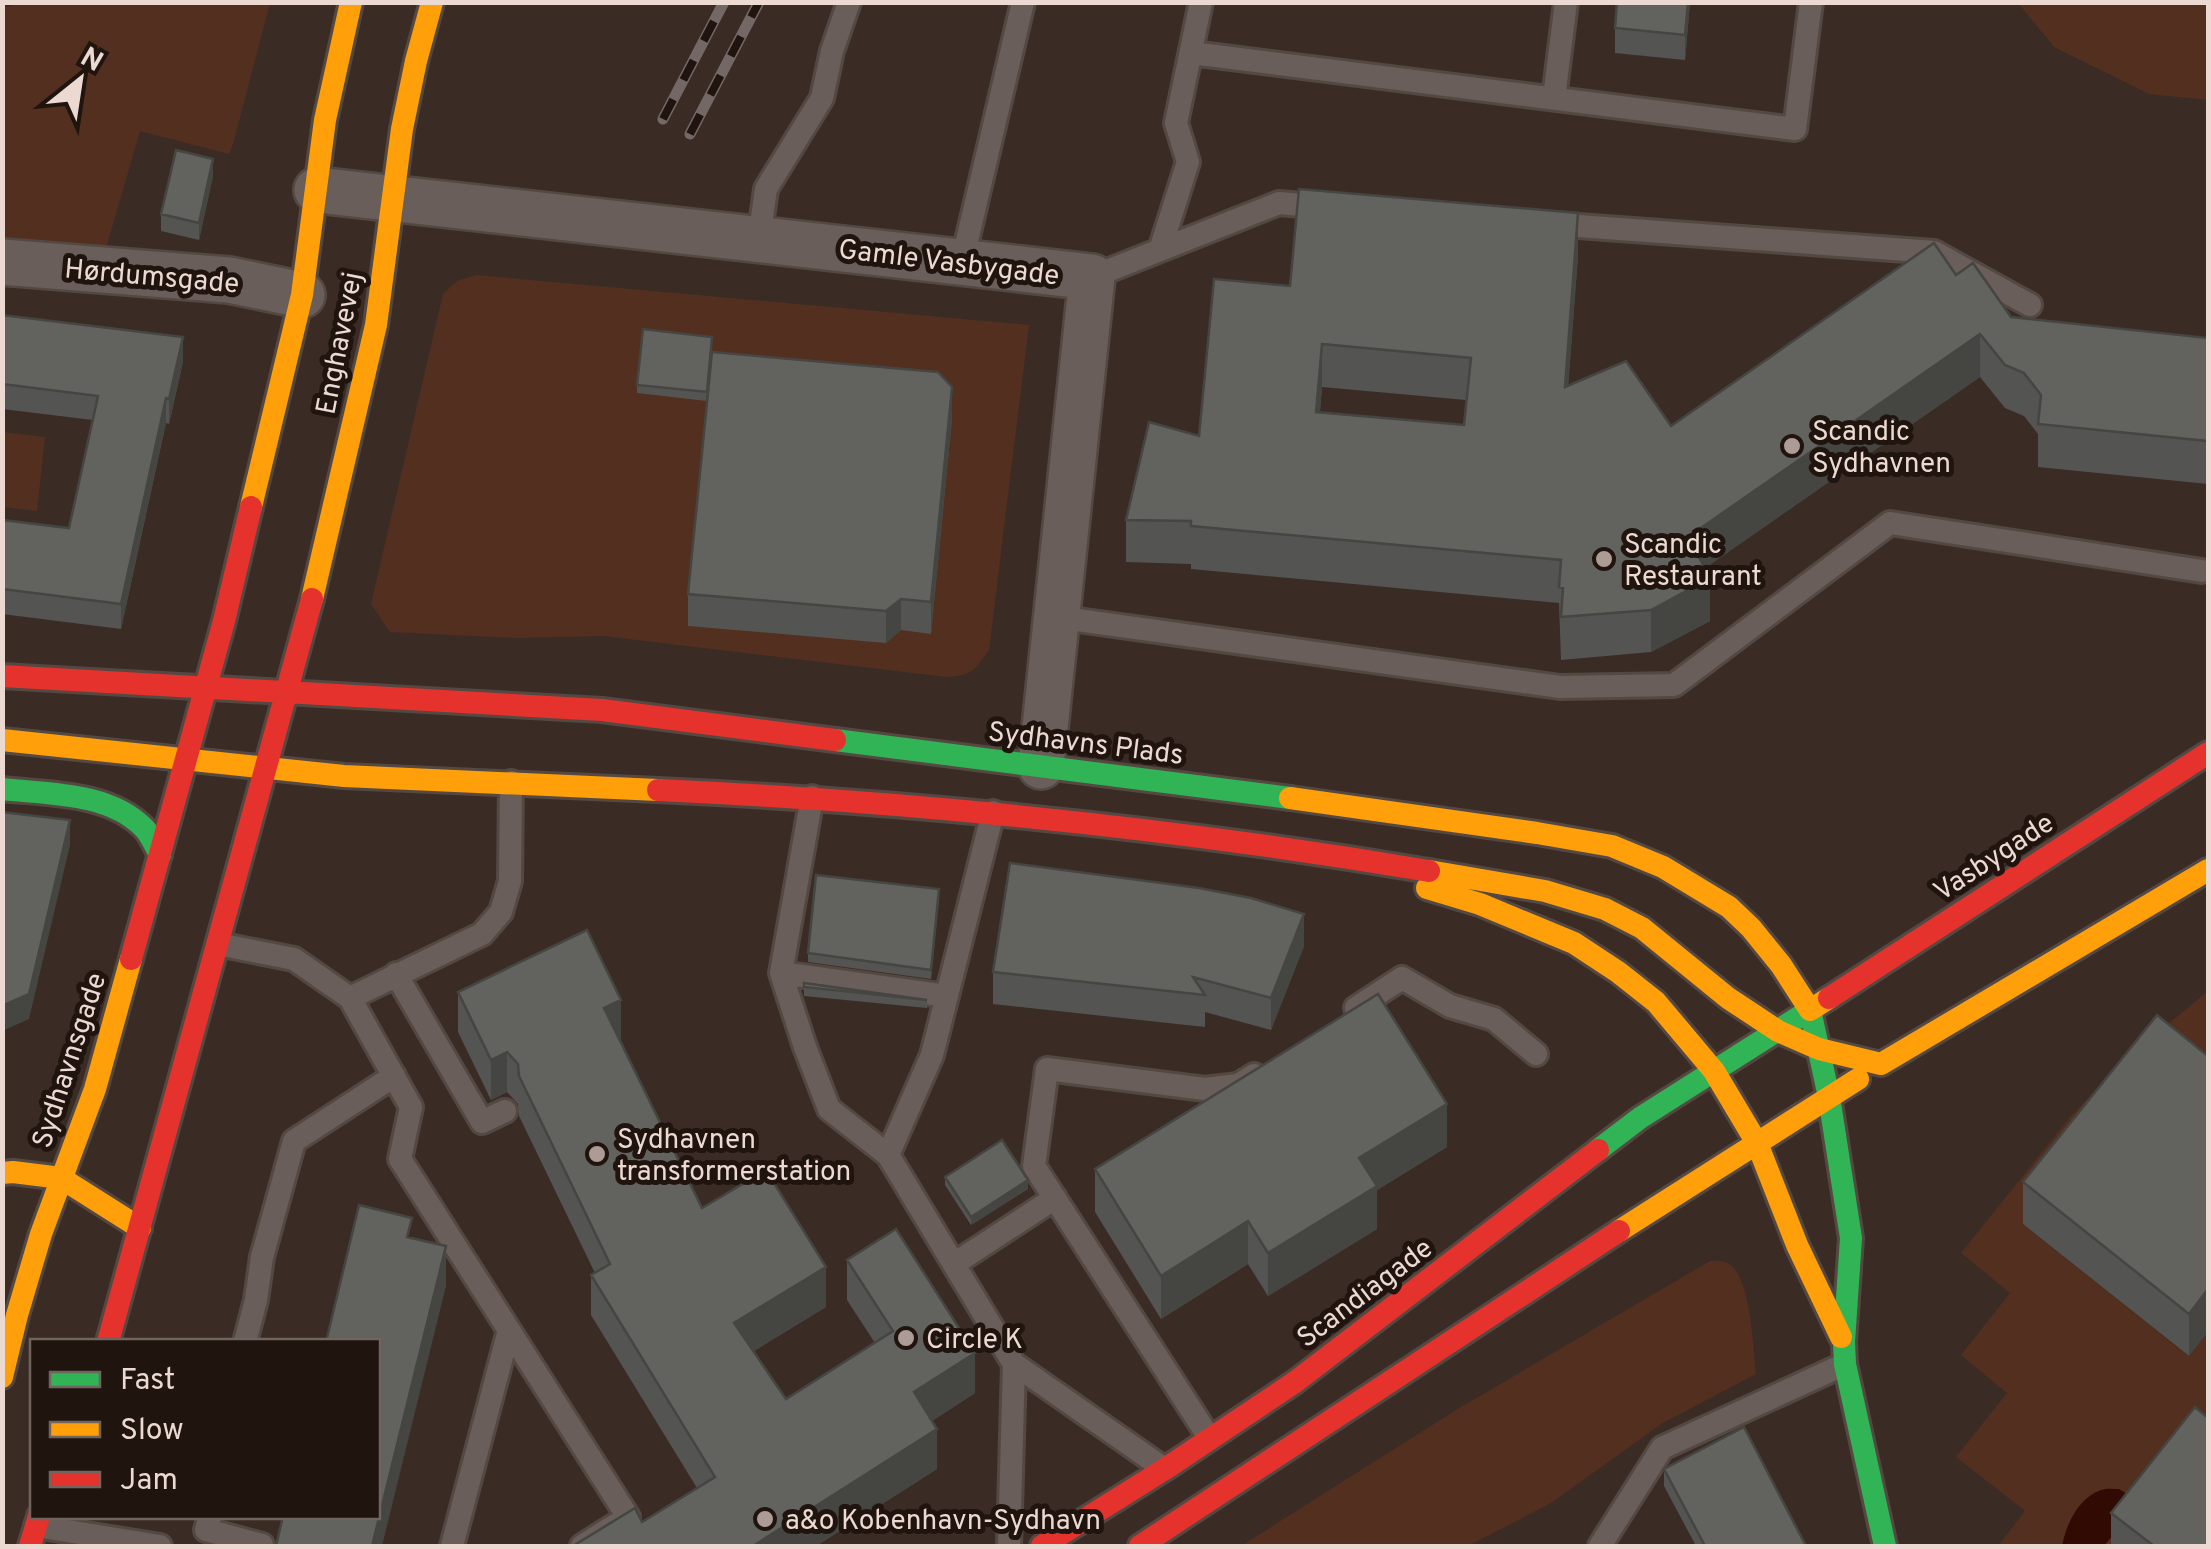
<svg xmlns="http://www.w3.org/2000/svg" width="2211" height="1549" viewBox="0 0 2211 1549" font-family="Overpass,sans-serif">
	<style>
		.green { fill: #532f1f }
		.water { fill: #310a03 }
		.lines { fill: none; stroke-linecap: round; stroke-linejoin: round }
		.lane-casing { stroke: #544842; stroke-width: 28 }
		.street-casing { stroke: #544842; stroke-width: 50 }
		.fast-casing { stroke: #544842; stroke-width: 28 }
		.slow-casing { stroke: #544842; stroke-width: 28 }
		.jam-casing { stroke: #544842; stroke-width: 28 }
		.lane { stroke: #6a5e5a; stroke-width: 22 }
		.street { stroke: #6a5e5a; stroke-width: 45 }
		.fast { stroke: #30b455; stroke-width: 22 }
		.slow { stroke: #ff9f0a; stroke-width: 22 }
		.jam { stroke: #e5322d; stroke-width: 22 }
		.rail-casing { stroke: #736865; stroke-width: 11 }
		.rail { stroke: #20140f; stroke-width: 8; stroke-dasharray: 22; stroke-linecap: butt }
		.wall { fill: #545452; fill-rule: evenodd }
		.shaded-wall { fill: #454542 }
		.building { fill: #62625f; stroke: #454542; stroke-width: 2.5; fill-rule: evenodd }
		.poi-dot { fill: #ad9c95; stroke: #20140f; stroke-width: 4 }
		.labels { text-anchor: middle; stroke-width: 10; stroke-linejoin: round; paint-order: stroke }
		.street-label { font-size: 28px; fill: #ebd9d2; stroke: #20140f }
		.poi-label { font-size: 28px; fill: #ebd9d2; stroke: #20140f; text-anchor: start }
	</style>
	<rect width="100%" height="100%" fill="#3a2c25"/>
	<!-- green -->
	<path class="green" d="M22 3H270L233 144 229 154 140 131 106 248 3 238V8Z
		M2018 3H2208V100L2149 94 2054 47Z
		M476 275 1029 325 989 650C975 670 972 676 946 677L603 636 516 638 390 632 371 604 443 294 457 281Z
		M3 432 45 437 37 511 3 507Z
		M2208 991V1094L2023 1224 2188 1356 2208 1332V1460L2118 1546H1998L2025 1511 1956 1457 2007 1393 1961 1355 2010 1293 1961 1253 2070 1117 2126 1059Z
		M1710 1261C1718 1261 1725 1260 1732 1266 1751 1283 1753 1348 1756 1374L1661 1424 1551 1503 1468 1546H1241L1456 1410Z"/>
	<!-- water -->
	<path class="water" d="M2119 1489 2140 1502 2104 1546H2062C2066 1525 2078 1498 2101 1490 2107 1488 2113 1489 2119 1489Z"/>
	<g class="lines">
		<!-- lane casing -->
		<g class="lane-casing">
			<path id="lane" d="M1192 53 1795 129 1811 2
				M1554 98 1566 2
				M1551 224 1934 252 2030 305
				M759 239 766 189 822 98 832 51 849 2
				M1160 250 1188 162 1176 123 1201 2
				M962 262 1023 2
				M1092 277 1279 203 1324 207
				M1056 617 1560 687 1674 685 1890 523 2202 571
				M511 782 510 881 501 912 482 934 350 998 411 1107 400 1159 628 1517 582 1546
				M812 797 781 973 947 996
				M993 812 932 1055 888 1155 1014 1364 1163 1468
				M218 944 294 959 350 998
				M781 973 805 1047 829 1109 888 1155
				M396 974 482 1122 505 1111
				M1356 1008 1402 978 1450 1006 1494 1019 1536 1054
				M954 1264 1055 1198
				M245 1342 256 1300 262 1257 294 1141 394 1076
				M1210 1439 1034 1166 1047 1069 1205 1089 1238 1085 1254 1075
				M210 1516 206 1530 262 1545
				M36 1526 160 1546
				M452 1546 509 1330
				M1009 1546 1014 1364
				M1600 1546 1662 1448 1845 1364"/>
		</g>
		<!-- street casing -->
		<g class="street-casing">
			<path id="street" d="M317 190 1092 277 1041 766
				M2 262 229 280 302 295"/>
		</g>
		<!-- fast casing -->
		<g class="fast-casing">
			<path id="fast" d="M835 740 1290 798
				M2 789C48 794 109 792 144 828 151 835 155 846 160 855
				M1598 1150 1640 1118 1810 1010 1829 1097 1851 1238 1844 1342 1845 1364 1885 1546"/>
		</g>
		<!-- slow casing -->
		<g class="slow-casing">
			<path id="slow" d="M251 507 302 295 325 120 351 2
				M312 599 376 325 402 129 416 61 432 2
				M2 740 344 776 658 790
				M1290 798 1537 833 1612 846 1663 867 1729 907 1751 928 1781 965 1810 1010 1829 998
				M1429 871 1545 891 1605 909 1642 928 1728 998 1778 1031 1819 1049 1881 1064 2208 870
				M1427 888 1480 904 1574 943 1618 972 1656 1002 1714 1071 1757 1143 1797 1245 1841 1337
				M2 1173 13 1172 61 1178 140 1228
				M1619 1231 1858 1079
				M2 1377 17 1315 41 1234 95 1089 131 959"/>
		</g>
		<!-- jam casing -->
		<g class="jam-casing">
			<path id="jam" d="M2 676 602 710 835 740
				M658 790C916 802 1174 828 1429 871
				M131 959 224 621 251 507
				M1829 998 2208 753
				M108 1342 312 599
				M30 1546 39 1516
				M1042 1546 1165 1469 1295 1382 1598 1150
				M1140 1546 1619 1231"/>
		</g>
		<!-- lane -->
		<use href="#lane" class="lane"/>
		<!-- street -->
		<use href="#street" class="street"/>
		<!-- fast -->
		<use href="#fast" class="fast"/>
		<!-- slow -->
		<use href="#slow" class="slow"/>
		<!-- jam -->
		<use href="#jam" class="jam"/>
		<!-- rail casing -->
		<g class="rail-casing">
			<path id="rail" d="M663 119 724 2
				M690 134 759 2"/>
		</g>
		<!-- rail -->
		<use href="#rail" class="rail"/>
	</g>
	<!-- wall -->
	<path class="wall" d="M1690 2 1685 60 1615 53V28Z
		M213 176 199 240 161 231V214Z
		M1578 256 1568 386 1671 426 1956 275 2011 317 2208 338V484L2038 467V434L2024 416 2005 408 1980 377 1705 568 1710 621 1651 652 1561 660 1559 603 1191 569V564L1126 562V520L1199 436 1290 286ZM1322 387 1466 400 1464 425 1320 412Z
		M2 315 183 362 169 424 166 423 121 629 2 614V520L69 528 93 420 2 409Z
		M712 346 707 401 637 393V385Z
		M952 419 931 634 901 630 886 643 688 626V594Z
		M939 898 931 979 808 962V953Z
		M1304 946 1271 1030 1205 1012V1027L993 1004V972Z
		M804 983 927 1000V1008L804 996Z
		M458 992 621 1040H620L702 1208 826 1307 754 1351 786 1399 875 1343 847 1300V1260L975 1393 932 1421 937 1469 816 1546H573L642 1522 697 1488 591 1315V1275L595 1273 519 1116 518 1104 507 1092 491 1100 458 1032Z
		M2208 1056 2189 1356 2023 1224V1182Z
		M1447 1147 1377 1190V1229L1268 1296 1248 1264 1161 1319 1095 1212V1169Z
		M945 1177 1028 1189 971 1225 945 1185Z
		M1664 1469 1806 1546H1696L1664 1486Z
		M2111 1513 2208 1546H2111Z"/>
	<!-- shaded-wall -->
	<path class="shaded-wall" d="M1688 2H1690L1685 60V35Z
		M213 159V176L199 240V223Z
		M1578 213V256L1565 430V387Z
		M1980 334V377L1688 580V537Z
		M183 337V362L169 424V399Z
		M1322 344V387L1316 455V412Z
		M952 387V419L931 634V602Z
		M166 398V423L121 629V604Z
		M1710 578V621L1651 652V610Z
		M901 599V630L886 643V611Z
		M70 820V845L29 1019 2 1031V1006Z
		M1304 914V946L1271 1030V998Z
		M621 1000V1040L604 1048V1008Z
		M507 1052V1092L491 1100V1060Z
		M1447 1104V1147L1377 1190V1229L1268 1296V1253L1359 1158Z
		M1028 1180V1189L971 1225V1217Z
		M1248 1221V1264L1161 1319V1276Z
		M446 1246V1286L382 1546H372Z
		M826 1267V1307L734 1363V1323Z
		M2208 1289V1332L2189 1356V1314Z
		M975 1353V1393L914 1433V1392Z
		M937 1429V1469L816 1546H753Z"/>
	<!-- building -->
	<path class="building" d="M1617 2H1688L1685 35 1615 28Z
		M176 150 213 159 199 223 161 214Z
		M1299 189 1578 213 1565 387 1626 361 1671 426 1934 243 1956 275 1973 263 2011 317 2208 338V441L2038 424 2041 395 2024 373 2005 365 1980 334 1688 537 1710 578 1651 610 1561 617 1563 588 1559 587 1561 560 1191 526V521L1126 520 1149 422 1199 436 1214 279 1290 286ZM1322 344 1471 358 1464 425 1316 412Z
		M2 315 183 337 169 399 166 398 121 604 2 589V520L69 528 98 396 2 384Z
		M643 329 712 337 707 392 637 385Z
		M712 352 938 372 952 387 931 602 901 599 886 611 688 594Z
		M2 812 70 820 29 994 2 1006Z
		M1010 863 1199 888 1251 898 1304 914 1271 998 1193 977 1205 995 993 972Z
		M816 875 939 889 931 970 808 953Z
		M587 930 621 1000 604 1008 702 1208 766 1170 826 1267 734 1323 786 1399 893 1331 847 1260 896 1229 975 1353 914 1392 937 1429 753 1546H573L635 1508 642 1522 715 1477 591 1275 610 1264 519 1076 518 1064 507 1052 491 1060 458 992Z
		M804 983 927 1000 804 987Z
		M1378 994 1447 1104 1359 1158 1377 1186 1268 1253 1248 1221 1161 1276 1095 1169Z
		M2157 1015 2208 1056V1289L2189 1314 2023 1182Z
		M1002 1140 1028 1180 971 1217 945 1177Z
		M359 1205 412 1218 407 1237 446 1246 372 1546H276L283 1516H378V1342H326Z
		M2195 1407 2208 1418V1546H2154L2111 1513Z
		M1744 1427 1806 1546H1705L1664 1469Z"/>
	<!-- markers -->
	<g class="poi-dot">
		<circle cx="1792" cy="446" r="10"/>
		<circle cx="1604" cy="559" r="10"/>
		<circle cx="597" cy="1154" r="10"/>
		<circle cx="906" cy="1338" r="10"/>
		<circle cx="765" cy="1519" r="10"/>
	</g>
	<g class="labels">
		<!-- street labels -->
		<g class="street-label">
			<text transform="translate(949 261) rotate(7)" y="10">Gamle Vasbygade</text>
			<text transform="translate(152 275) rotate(5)" y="10">Hørdumsgade</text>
			<text transform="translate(338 343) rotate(-79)" y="10">Enghavevej</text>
			<text transform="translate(1086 742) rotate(7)" y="10">Sydhavns Plads</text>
			<text transform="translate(1993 856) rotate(-33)" y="10">Vasbygade</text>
			<text transform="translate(68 1060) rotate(-72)" y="10">Sydhavnsgade</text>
			<text transform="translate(1364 1292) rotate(-37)" y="10">Scandiagade</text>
		</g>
		<!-- poi labels -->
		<g class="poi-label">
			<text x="1812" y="440">Scandic<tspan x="1812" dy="32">Sydhavnen</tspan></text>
			<text x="1624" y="553">Scandic<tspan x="1624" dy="32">Restaurant</tspan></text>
			<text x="617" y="1148">Sydhavnen<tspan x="617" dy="32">transformerstation</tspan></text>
			<text x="926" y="1348">Circle K</text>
			<text x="785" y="1529">a&amp;o Kobenhavn-Sydhavn</text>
		</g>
	</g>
	<!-- border -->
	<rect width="2211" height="1549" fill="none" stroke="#ebd9d2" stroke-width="10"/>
	<!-- legend -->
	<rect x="30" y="1339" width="350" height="180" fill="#20140f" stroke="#71635d" stroke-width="2.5"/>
	<rect x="50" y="1372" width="50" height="15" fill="#30b455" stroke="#71635d" stroke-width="2.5"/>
	<text x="120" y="1389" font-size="30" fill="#ebd9d2">Fast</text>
	<rect x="50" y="1422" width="50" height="15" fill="#ff9f0a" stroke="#71635d" stroke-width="2.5"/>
	<text x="120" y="1439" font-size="30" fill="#ebd9d2">Slow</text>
	<rect x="50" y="1472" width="50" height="15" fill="#e5322d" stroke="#71635d" stroke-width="2.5"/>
	<text x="120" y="1489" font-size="30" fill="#ebd9d2">Jam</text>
	<!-- north arrow -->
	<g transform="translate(80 80) rotate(30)" stroke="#20140f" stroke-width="8" paint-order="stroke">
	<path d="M0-8L18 38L0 25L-18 38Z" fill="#ebd9d2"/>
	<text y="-15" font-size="28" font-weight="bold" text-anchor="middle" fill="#ebd9d2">N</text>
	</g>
</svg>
